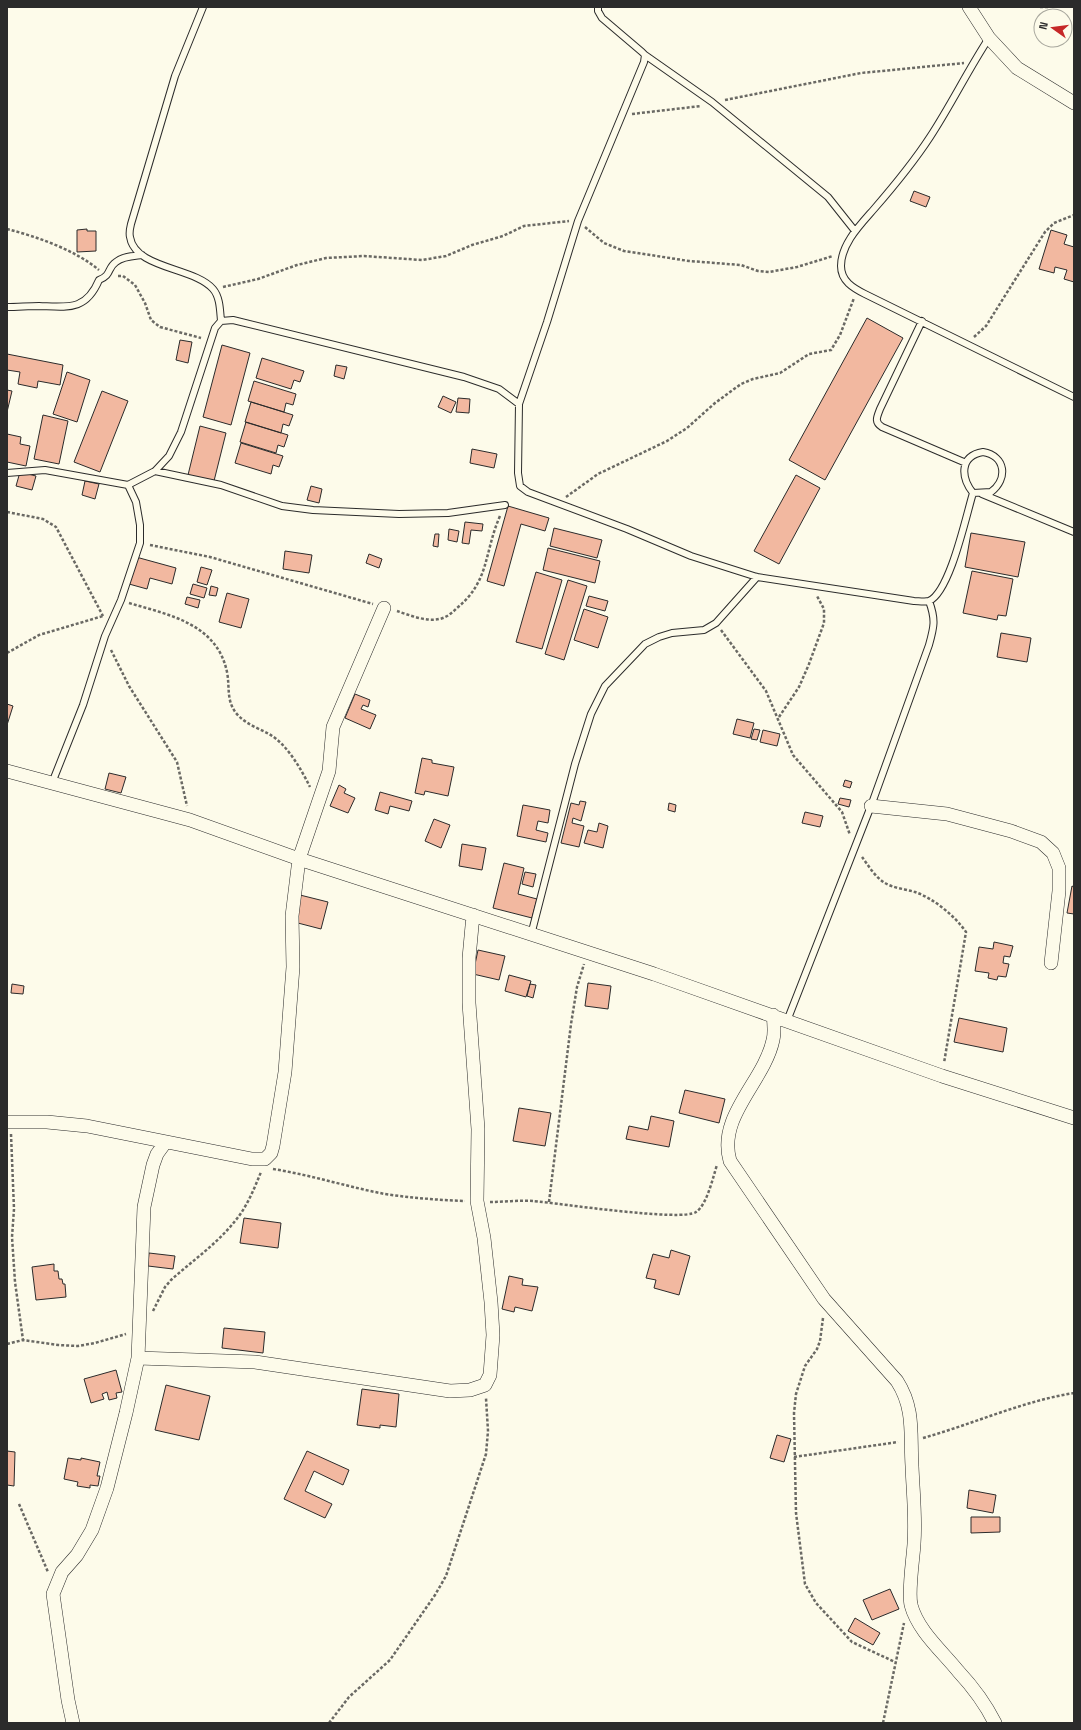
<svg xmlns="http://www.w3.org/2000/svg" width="1081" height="1730" viewBox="0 0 1081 1730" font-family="'Space Grotesk',sans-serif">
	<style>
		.building { fill: #f2b8a0; stroke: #2b2b2b }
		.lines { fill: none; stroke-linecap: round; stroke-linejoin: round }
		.lane-casing { stroke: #2b2b2b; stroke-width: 8 }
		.street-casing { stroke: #2b2b2b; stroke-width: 14 }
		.path { stroke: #6a6964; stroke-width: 2.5; stroke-dasharray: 3 2; stroke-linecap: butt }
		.lane { stroke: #fdfbea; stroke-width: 6 }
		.street { stroke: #fdfbea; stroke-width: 13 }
	</style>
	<rect width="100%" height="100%" fill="#fdfbea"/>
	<!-- building -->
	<path class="building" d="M914 191 930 197 926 207 910 201Z
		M87 229V231H96V251L77 252V230Z
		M1051 230 1067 235 1064 244 1074 247V282L1064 279 1067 270 1055 267 1054 273 1039 269Z
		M867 318 903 338 825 480 789 460Z
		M180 340 192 342 188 363 176 360Z
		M222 345 250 353 231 425 203 417Z
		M7 354 63 365 60 385 38 381 37 388 18 384 20 372 7 370Z
		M262 358 304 371 300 382 294 380 291 389 256 378Z
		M336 365 347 367 344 379 334 376Z
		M67 372 90 380 77 422 53 414Z
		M254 381 296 394 293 405 286 403 284 412 248 401Z
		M7 390 12 391 7 412Z
		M102 391 128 401 100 472 74 462Z
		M443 396 456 402 451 413 438 407Z
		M458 398 470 399 469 413 456 412Z
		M251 402 293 415 289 426 283 424 281 433 245 422Z
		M43 415 68 421 59 464 34 459Z
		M246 422 288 435 284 447 278 445 276 453 240 442Z
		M200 426 226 433 214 481 188 475Z
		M7 434 21 437 20 444 30 446 26 466 7 462Z
		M241 443 283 456 279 467 273 465 271 474 235 463Z
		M472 449 497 454 494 468 470 463Z
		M20 472 36 476 32 490 16 486Z
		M796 475 820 488 779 564 754 551Z
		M85 481 99 484 95 499 82 495Z
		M311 486 322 489 319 503 307 500Z
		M508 506 549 518 545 531 521 524 504 586 487 581Z
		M465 522 483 524 482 531 471 530 469 544 462 543Z
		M554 528 602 540 597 558 550 546Z
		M449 529 459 531 457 542 448 540Z
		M971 533 1025 542 1018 577 965 567Z
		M435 534H439L438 547 433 546Z
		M548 548 600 561 595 583 543 570Z
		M285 551 312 555 309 573 283 569Z
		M369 554 382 559 379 568 366 563Z
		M136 557 176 568 172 584 150 578 147 589 129 584Z
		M201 567 212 570 207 585 197 582Z
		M972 571 1013 579 1006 616 998 615 997 620 963 613Z
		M536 572 562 580 542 649 516 642Z
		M568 580 587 586 564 660 545 654Z
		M193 584 207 588 204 598 190 594Z
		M211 586 218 588 216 596 209 595Z
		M227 593 249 599 241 628 219 622Z
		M589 596 608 601 605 611 586 606Z
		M187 597 200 600 198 608 185 604Z
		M584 609 608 617 598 648 574 640Z
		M1001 633 1031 638 1027 662 997 657Z
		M355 694 370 700 368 707 363 705 361 709 376 715 370 729 345 718Z
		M7 704 13 706 7 725Z
		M737 719 754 723 750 738 733 734Z
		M754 729 760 730 757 740 751 739Z
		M763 730 780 734 777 746 760 742Z
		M422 758 432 760V763L454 767 448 796 425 791 424 795 415 793Z
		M109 773 126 777 121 793 105 789Z
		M845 780 852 782 850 788 843 786Z
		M339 785 346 789 344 793 355 798 348 813 330 806Z
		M380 792 412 801 409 811 390 806 388 814 375 810Z
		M840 798 851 800 849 807 838 804Z
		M580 801 586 802 581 821 573 818 572 823 584 826 579 847 561 843 571 803 579 805Z
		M669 803 676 805 675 812 668 810Z
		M523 805 550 810 548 823 538 821 536 830 548 833 546 842 517 836Z
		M805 812 823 816 820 827 802 823Z
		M434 819 450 825 441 848 425 841Z
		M599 823 608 826 603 848 584 843 588 830 597 832Z
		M462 844 486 848 482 870 459 866Z
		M504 863 524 868 518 894 537 899 532 918 493 908Z
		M525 872 536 874 533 887 522 884Z
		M1072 886 1074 887V914L1067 913Z
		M300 895 328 902 321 929 294 922Z
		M994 942 1013 946 1010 957 1004 956 1003 963 1009 964 1006 977 998 976 997 980 988 978 989 973 975 971 979 947 993 949Z
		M478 950 505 956 499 980 473 974Z
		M509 975 531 981 526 997 505 991Z
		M588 983 611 986 608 1009 585 1006Z
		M12 984 24 986 23 994 11 993Z
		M530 984 536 985 533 998 527 996Z
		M959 1018 1007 1028 1003 1052 954 1042Z
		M685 1090 725 1099 719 1123 679 1113Z
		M519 1108 551 1113 545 1146 513 1141Z
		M651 1116 674 1121 669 1147 626 1139 629 1126 648 1130Z
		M244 1218 281 1223 278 1248 240 1243Z
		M671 1250 690 1256 679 1295 654 1288 656 1280 646 1278 653 1254 669 1258Z
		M149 1253 175 1256 173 1269 148 1266Z
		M54 1264V1271H58L59 1279H62L63 1284H65L66 1297 36 1300 32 1267Z
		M509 1276 523 1279 522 1285 538 1287 532 1311 515 1307 514 1312 502 1309Z
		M224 1328 265 1332 263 1353 222 1348Z
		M116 1370 122 1392 116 1393 117 1398 109 1400 107 1392 102 1394 104 1399 91 1403 84 1379Z
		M166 1385 210 1396 199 1440 155 1430Z
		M362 1389 399 1394 396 1427 380 1425V1428L357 1425Z
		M777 1435 791 1439 784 1462 770 1458Z
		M7 1451 15 1452 14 1486 7 1485Z
		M307 1451 349 1470 343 1485 314 1471 305 1491 332 1504 325 1518 284 1499Z
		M68 1458 81 1460V1458L100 1462 97 1476H100L98 1486 90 1485V1488L77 1486 78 1482 64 1479Z
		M969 1490 996 1495 993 1513 967 1508Z
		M971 1517H1000V1532L971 1533Z
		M890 1589 899 1609 872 1620 863 1600Z
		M855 1618 880 1633 873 1645 848 1631Z"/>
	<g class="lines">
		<!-- lane casing -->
		<g class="lane-casing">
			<path id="lane" d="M203 7 175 76 131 224C130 228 129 233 130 237 135 269 194 267 213 289 220 297 220 310 221 321
				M989 38C968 70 951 105 930 137 913 163 894 186 874 209 860 225 841 244 841 266 841 281 853 288 865 294L1074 397
				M645 55 712 102 828 197 855 231
				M7 307C18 307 28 306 39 306 68 307 86 311 99 280 112 275 107 268 116 262 123 256 134 256 142 255
				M922 321 880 409C877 417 874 422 882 427L966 463
				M519 404 547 322 578 221 644 62 645 55 642 52 602 18 598 11V7
				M983 452C1006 456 1008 479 991 492L973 493C961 478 959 456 983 452Z
				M155 471 221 485 282 506 313 510 399 514 448 513 505 505
				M7 473 45 470 128 485 155 471 169 456 181 432 215 328 221 321 233 320 464 377 499 389 519 404 518 473 520 486 528 492 627 529 691 556 757 577 914 601C918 601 925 602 929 601 950 592 966 516 973 493
				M982 494 1074 532
				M52 783 83 705 105 636 121 600 140 543V525L136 502 128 485
				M531 935 575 764 591 714 605 686 645 644 659 637 672 633 704 630 716 623 757 577
				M787 1021 871 806 929 645C934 627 936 620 929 601"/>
		</g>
		<!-- street casing -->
		<g class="street-casing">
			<path id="street" d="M969 7 989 38 1017 68 1074 103
				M7 771 190 820 299 859 654 974 942 1076 1074 1118
				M871 806 947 814 1011 831 1041 842 1053 853 1059 868V891L1051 963
				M773 1015C774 1023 775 1032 773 1040 764 1082 717 1116 730 1161L824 1299 897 1381C915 1409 910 1434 912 1466 913 1492 916 1518 914 1544 913 1560 908 1591 911 1605 918 1631 942 1651 958 1671 972 1686 986 1705 995 1723
				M7 1122H47L87 1126 252 1159H265L271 1153 273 1146 285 1072 293 967 292 916 299 859 329 771 333 727 384 608
				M138 1358 255 1362 450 1391 470 1390 485 1385 490 1375 493 1335 491 1302 484 1238 477 1201 478 1129 469 1003V958L473 915
				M73 1723 68 1700 53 1594 62 1572 77 1555 92 1530 107 1488 126 1413 138 1358 144 1207 153 1165 157 1154 165 1143"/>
		</g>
		<!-- path -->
		<path class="path" d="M1040 7H1049
			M725 100 861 73 964 63
			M632 114 701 106
			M585 227 604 243 624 251 689 261 741 265 758 271 769 272 797 267 833 256
			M7 229C38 237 75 250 99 270
			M118 276H123L135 285 145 303 151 320 160 327 201 338
			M223 287 258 279 297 265 326 258 364 256 422 260 446 256 472 245 503 236 524 226 569 221
			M974 337 986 326 1045 232 1054 223 1074 215
			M566 497 598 474 667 441 687 428 715 403 741 384 753 379 780 373 809 354 831 350 840 335 854 298
			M7 512 43 519 56 527 103 616
			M150 545 210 557 373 604
			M129 603C170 615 217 624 227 672 230 687 226 700 236 713 245 724 258 728 269 734 287 744 301 769 310 787
			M397 611C409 615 426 622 439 619 446 618 452 613 457 608 490 581 484 552 500 516
			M721 630 766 691 793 755 842 812 850 835
			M111 650 129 686 177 762 187 806
			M7 653 39 635 103 616
			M779 717 799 687 809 664 824 623V609L817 596
			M862 857C868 865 875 877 885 883 893 888 905 889 915 892 933 898 955 916 966 932L944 1063
			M11 1134 14 1209 12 1237 15 1282 23 1340
			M273 1169C311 1175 348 1187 385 1194 412 1198 438 1200 465 1201
			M490 1202C504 1202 519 1200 533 1201 557 1203 683 1222 696 1212 707 1205 713 1177 717 1165
			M549 1202 571 1024 577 987 584 964
			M153 1311 165 1287 171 1280C192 1261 217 1244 235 1221 247 1207 254 1189 261 1172
			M823 1318 820 1341 817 1349 805 1366 796 1394 794 1413 796 1513 805 1584 816 1603 852 1642 895 1662
			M7 1344 23 1340 58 1345 78 1346 95 1343 126 1334
			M923 1438C973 1424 1023 1401 1074 1393
			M794 1457 898 1442
			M19 1504 48 1572
			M329 1723 349 1697 390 1660 435 1595 446 1576 486 1454 488 1431 486 1398
			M883 1723 904 1623"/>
		<!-- lane -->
		<use href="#lane" class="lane"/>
		<!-- street -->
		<use href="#street" class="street"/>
	</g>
	<!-- border -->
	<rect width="1081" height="1730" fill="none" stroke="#2b2b2b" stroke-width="16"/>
	<!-- north arrow -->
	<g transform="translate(1053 28) rotate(284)"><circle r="19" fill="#fdfbea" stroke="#a9a89e"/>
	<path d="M0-3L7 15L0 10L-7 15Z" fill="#c62828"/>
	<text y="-6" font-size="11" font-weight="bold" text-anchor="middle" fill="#2b2b2b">N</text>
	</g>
</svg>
